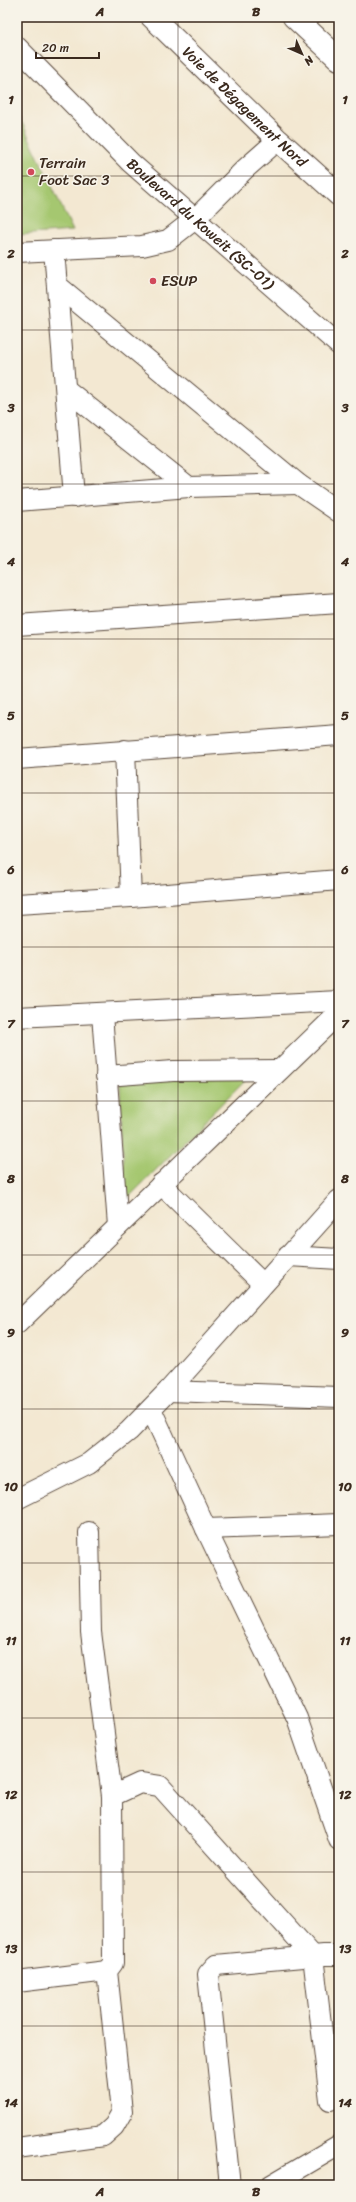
<svg xmlns="http://www.w3.org/2000/svg" width="356" height="2202" viewBox="0 0 356 2202" font-family="Sriracha,sans-serif">
	<style>
		.green { fill: #a5c770; stroke: #707847 }
		.lines { fill: none; stroke-linecap: round; stroke-linejoin: round }
		.minor-casing { stroke: #574639; stroke-width: 22 }
		.highway-casing { stroke: #574639; stroke-width: 24 }
		.minor { stroke: #fff; stroke-width: 20 }
		.highway { stroke: #fff; stroke-width: 22 }
		.grid { fill: none; stroke: #3b2a1e; stroke-width: 1; stroke-opacity: 0.55 }
		.poi-dot { fill: #d1495b; stroke: #f7f3e8; stroke-width: 1.5 }
		.labels { text-anchor: middle; stroke-width: 3; stroke-linejoin: round; paint-order: stroke }
		.street-label { font-size: 15px; fill: #3b2a1e; stroke: #f7f3e8 }
		.poi-label { font-size: 15px; fill: #3b2a1e; stroke: #f7f3e8; text-anchor: start }
		.neatline { fill: none; stroke: #3b2a1e; stroke-width: 1.5 }
		.grid-label { font-size: 13px; text-anchor: middle; font-weight: bold; fill: #3b2a1e }
	</style>
	<rect width="100%" height="100%" fill="#f7f3e8"/>
	<filter id="ink" filterUnits="userSpaceOnUse"><feTurbulence type="fractalNoise" baseFrequency=".025" numOctaves="2"/><feDisplacementMap in="SourceGraphic" scale="8" xChannelSelector="R" yChannelSelector="G"/><feConvolveMatrix kernelMatrix="1 2 1 2 8 2 1 2 1" color-interpolation-filters="sRGB"/></filter>
	<filter id="wash" filterUnits="userSpaceOnUse"><feTurbulence type="fractalNoise" baseFrequency=".012" numOctaves="4" result="noise"/><feDisplacementMap in="SourceGraphic" scale="16" xChannelSelector="R" yChannelSelector="G"/><feGaussianBlur stdDeviation="0.9" result="paint"/><feColorMatrix in="noise" values="0 0 0 0 0 0 0 0 0 0 0 0 0 0 0 0 0 1.4 0 .05"/><feComposite in="paint" operator="in"/></filter>
	<g filter="url(#wash)">
		<rect width="100%" height="100%" fill="#f3e8d2"/>
		<!-- green -->
		<path class="green" d="M17 112 73 231 17 235Z
			M252 1073 125 1201 120 1084Z"/>
	</g>
	<g filter="url(#ink)">
		<g class="lines">
			<!-- minor casing -->
			<g class="minor-casing">
				<g id="minor">
					<path id="s1" d="M17 47 131 163 339 345"/>
					<path d="M54 250 74 497"/>
					<path d="M17 252 142 246 168 240 195 219 245 169 278 140"/>
					<path d="M58 286 298 484 339 512"/>
					<path d="M67 390 189 487"/>
					<path d="M17 501 189 487 298 484"/>
					<path d="M17 625 339 603"/>
					<path d="M125 750 131 897"/>
					<path d="M17 759 339 735"/>
					<path d="M17 904 131 897 339 880"/>
					<path d="M102 1014 118 1226"/>
					<path d="M17 1017 339 1001"/>
					<path d="M106 1076 173 1071 279 1070"/>
					<path d="M161 1184 263 1284"/>
					<path d="M288 1256 339 1259"/>
					<path d="M17 1324 339 1013"/>
					<path d="M168 1391 339 1397"/>
					<path d="M151 1409 206 1529 297 1718 339 1840"/>
					<path d="M17 1499 89 1463 129 1431 168 1391 339 1200"/>
					<path d="M206 1529 339 1524"/>
					<path d="M89 1532 91 1632 112 1796"/>
					<path d="M17 1982 107 1971"/>
					<path d="M17 2148 103 2136 114 2126 122 2112 107 1971 113 1963 112 1796 140 1783 160 1786 313 1956 330 2100"/>
					<path d="M230 2185 208 1974 216 1965 324 1955H339"/>
					<path d="M271 2185 339 2145"/>
				</g>
			</g>
			<!-- highway casing -->
			<g class="highway-casing">
				<g id="highway">
					<path id="s2" d="M152 17 278 140 339 195"/>
					<path d="M294 17 339 59"/>
				</g>
			</g>
			<!-- minor -->
			<use href="#minor" class="minor"/>
			<!-- highway -->
			<use href="#highway" class="highway"/>
		</g>
	</g>
	<!-- grid -->
	<path class="grid" d="M178 17V2185M17 176H339M17 330H339M17 484H339M17 639H339M17 793H339M17 947H339M17 1101H339M17 1255H339M17 1409H339M17 1563H339M17 1718H339M17 1872H339M17 2026H339"/>
	<!-- markers -->
	<g class="poi-dot">
		<circle cx="31" cy="172" r="4"/>
		<circle cx="153" cy="281" r="4"/>
	</g>
	<g class="labels">
		<!-- street labels -->
		<g class="street-label">
			<text dy="5" stroke="none"><textPath href="#s2" startOffset="129">Voie de Dégagement Nord</textPath></text>
			<text dy="5" stroke="none"><textPath href="#s1" startOffset="255">Boulevard du Koweit (SC-01)</textPath></text>
		</g>
		<!-- poi labels -->
		<g class="poi-label">
			<text x="39" y="168">Terrain<tspan x="39" dy="17">Foot Sac 3</tspan></text>
			<text x="161" y="286">ESUP</text>
		</g>
	</g>
	<!-- margin -->
	<rect width="356" height="2202" fill="none" stroke="#f7f3e8" stroke-width="44"/>
	<!-- north arrow -->
	<g transform="translate(302 54) rotate(135)" stroke="#f7f3e8" stroke-width="3" paint-order="stroke">
	<path d="M0-3L7 15L0 10L-7 15Z" fill="#3b2a1e"/>
	<text y="-6" font-size="11" font-weight="bold" text-anchor="middle" fill="#3b2a1e">N</text>
	</g>
	<!-- scale -->
	<path d="M36 52v6h63v-6" fill="none" stroke="#3b2a1e" stroke-width="2"/>
	<text x="42" y="52" font-size="12" fill="#3b2a1e" stroke="#f7f3e8" stroke-width="3" paint-order="stroke">20 m</text>
	<rect x="22" y="22" width="312" height="2158" class="neatline"/>
	<g class="grid-label">
		<text x="100" y="16">A</text>
		<text x="256" y="16">B</text>
		<text x="11" y="104">1</text>
		<text x="345" y="104">1</text>
		<text x="11" y="258">2</text>
		<text x="345" y="258">2</text>
		<text x="11" y="412">3</text>
		<text x="345" y="412">3</text>
		<text x="11" y="566">4</text>
		<text x="345" y="566">4</text>
		<text x="11" y="720">5</text>
		<text x="345" y="720">5</text>
		<text x="11" y="874">6</text>
		<text x="345" y="874">6</text>
		<text x="11" y="1028">7</text>
		<text x="345" y="1028">7</text>
		<text x="11" y="1183">8</text>
		<text x="345" y="1183">8</text>
		<text x="11" y="1337">9</text>
		<text x="345" y="1337">9</text>
		<text x="11" y="1491">10</text>
		<text x="345" y="1491">10</text>
		<text x="11" y="1645">11</text>
		<text x="345" y="1645">11</text>
		<text x="11" y="1799">12</text>
		<text x="345" y="1799">12</text>
		<text x="11" y="1953">13</text>
		<text x="345" y="1953">13</text>
		<text x="11" y="2107">14</text>
		<text x="345" y="2107">14</text>
		<text x="100" y="2196">A</text>
		<text x="256" y="2196">B</text>
	</g>
</svg>
